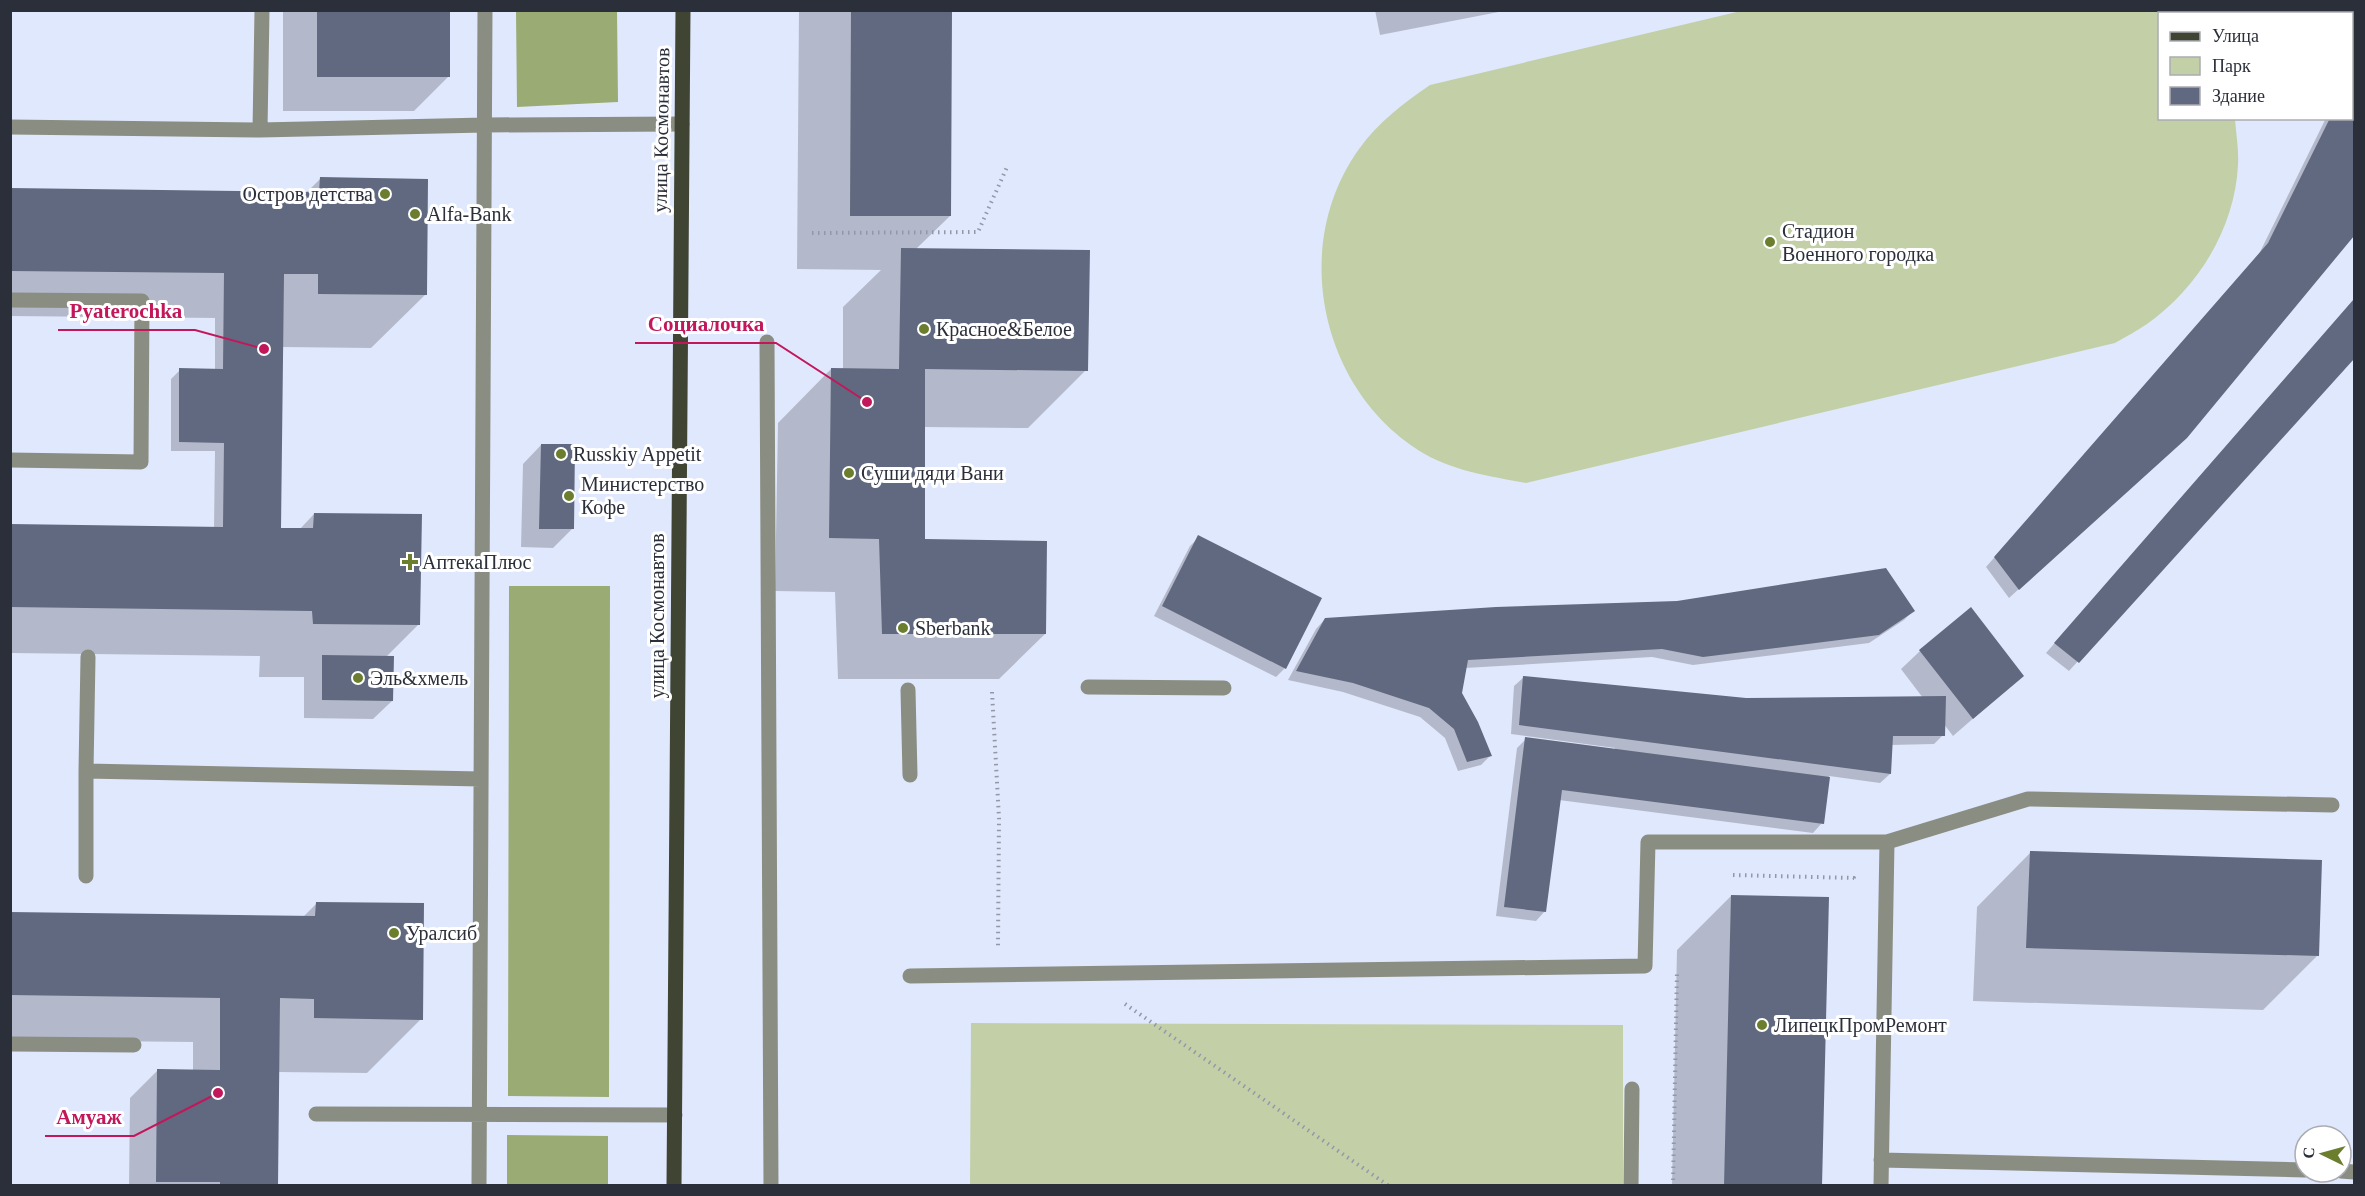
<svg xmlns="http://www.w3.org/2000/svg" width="2365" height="1196" viewBox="0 0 2365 1196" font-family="Georgia,serif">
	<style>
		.green { fill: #c3d0a7 }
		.forest { fill: #9bab74 }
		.shadow { fill: #0003 }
		.building { fill: #60697f }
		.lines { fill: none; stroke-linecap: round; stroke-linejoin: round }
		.path { stroke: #9298a8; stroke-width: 4; stroke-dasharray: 1.5 4.5; stroke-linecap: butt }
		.minor { stroke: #8a8e82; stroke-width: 15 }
		.major { stroke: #3f4532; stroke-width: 15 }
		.poi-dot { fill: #6a7e2e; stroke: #fff; stroke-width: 2 }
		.labels { text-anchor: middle; stroke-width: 6; stroke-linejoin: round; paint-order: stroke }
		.street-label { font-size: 20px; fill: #2b2f39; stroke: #fff }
		.poi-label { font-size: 20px; fill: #2b2f39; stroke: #fff; text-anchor: start }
		.leader { fill: none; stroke: #c2185b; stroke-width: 2 }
		.callout-dot { fill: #c2185b; stroke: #fff; stroke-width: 2 }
		.callout-label { font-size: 21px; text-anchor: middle; font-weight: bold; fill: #c2185b; stroke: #fff; stroke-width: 6; stroke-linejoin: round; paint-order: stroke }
	</style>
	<rect width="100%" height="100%" fill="#e0e8fd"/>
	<!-- green -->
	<path class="green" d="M1745 10 2179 11 2183 13 2160 14V118L2235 119C2236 134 2239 150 2238 165 2235 228 2198 288 2147 324 2137 331 2125 337 2115 343L1526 483C1489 476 1451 471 1418 450 1320 387 1290 245 1359 149 1378 122 1404 103 1430 85Z
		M971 1023 1623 1025V1185H970Z"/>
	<!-- forest -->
	<path class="forest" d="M516 11H617L618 102 517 107Z
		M509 586H610L609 1097 508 1096Z
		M507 1135 608 1136V1185H507Z"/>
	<!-- shadow -->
	<path class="shadow" d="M283 10H449V76L414 111H283Z
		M799 10H951L950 216 916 249 1086 370 1028 428 924 427 923 538 1045 634 999 679H838L835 592 775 591 778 423 831 369 843 370V307L881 270 797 269Z
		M1375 10H1509L1380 35Z
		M2354 77V234L2186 437 2009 598 1986 567 2259 254 2326 118H2352V83Z
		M320 179 425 295 371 348 282 347 280 529 299 530 314 514 419 624 386 657 392 701 373 719 304 718V677H259L260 656 10 653V526L214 528 215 451H171V379L180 370H215V318L10 316V189L306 193Z
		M2354 299V357L2069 671 2046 653Z
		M541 445 572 529 553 548 521 547 523 464Z
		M1199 537 1285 668 1276 677 1154 616 1190 546Z
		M1913 611 1904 620 1869 643 1693 665 1652 657 1465 668 1461 693 1490 756 1481 765 1458 771 1445 738 1420 717 1343 692 1288 680 1316 629 1325 619Z
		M1920 651 2022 676 1953 736 1943 723V735L1934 744 1891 745 1890 774 1880 783 1829 776 1822 823 1813 833 1559 800 1545 911 1536 921 1496 916 1517 748 1526 739 1615 750V748L1511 734 1514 686 1524 677 1746 700 1923 698 1901 669Z
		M2030 853 2317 956 2263 1010 1973 1001 1977 907Z
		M1731 896 1821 1186H1672L1677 950Z
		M316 904 421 1019 367 1073 277 1072 276 1186H129L130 1098 158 1070 193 1071V1042L10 1040V913L303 917Z"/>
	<!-- building -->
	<path class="building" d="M317 10H450V77H317Z
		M851 10H952L951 216H850Z
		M2352 113 2354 114V236L2187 438 2019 590 1994 557 2268 243 2330 118H2352Z
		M320 177 428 179 427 295 318 294V274H284L281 528H313L314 513 422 514 420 625 313 624 312 611 10 607V524L223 527 224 443 179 442V368L223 369 224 273 10 271V188L319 192Z
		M901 248 1090 250 1088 371 925 369V539L1047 541 1046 634H882L879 539 829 538 831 368 899 369Z
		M2354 299V359L2079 663 2054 643Z
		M541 444H575L574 529H539Z
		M1198 535 1322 598 1286 669 1162 606Z
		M1886 568 1915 611 1879 635 1703 657 1662 649 1468 660 1462 693 1478 722 1492 756 1467 762 1454 729 1429 708 1353 683 1296 671 1325 618 1496 607 1677 601Z
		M1971 607 2024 676 1973 719 1919 650Z
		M322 655 394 656 393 701 322 700Z
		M1523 676 1746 698 1946 696 1945 736H1893L1891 774 1519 725Z
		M1525 737 1830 777 1824 824 1562 790 1546 912 1504 907Z
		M2030 851 2322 860 2319 956 2026 948Z
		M1731 895 1829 897 1822 1186H1724Z
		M316 902 424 903 423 1020 314 1018V999L280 998 278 1186H220V1182H156L157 1069 220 1070V998L10 995V912L315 916Z"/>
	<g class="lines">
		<!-- path -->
		<path class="path" d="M812 233 978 232 1007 167
			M992 692 999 818 998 946
			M1733 875 1854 878V882
			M1125 1004 1389 1186
			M1673 1186 1677 970"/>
		<!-- minor -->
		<path class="minor" d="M10 127 260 130 485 125 682 124
			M260 130 262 10
			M10 300 142 301 141 462 10 460
			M767 342 771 1186
			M1088 687 1224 688
			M908 690 910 775
			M86 771 88 657
			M1887 842 2028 799 2332 805
			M86 876V771L481 779
			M910 976 1645 966 1648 842H1887L1881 1186
			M10 1044 134 1045
			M316 1114 675 1115
			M1881 1160 2305 1170
			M2341 1171 2354 1172
			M479 1186 485 10
			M1631 1186 1632 1089"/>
		<!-- major -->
		<path class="major" d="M674 1186 683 10"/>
	</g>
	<!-- markers -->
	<g class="poi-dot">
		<circle cx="385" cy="194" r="6"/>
		<circle cx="415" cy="214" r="6"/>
		<circle cx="1770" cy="242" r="6"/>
		<circle cx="924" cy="329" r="6"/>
		<circle cx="561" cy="454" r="6"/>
		<circle cx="849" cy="473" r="6"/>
		<circle cx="569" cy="496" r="6"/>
		<path d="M407 553h6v6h6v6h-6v6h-6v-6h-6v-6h6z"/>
		<circle cx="903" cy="628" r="6"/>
		<circle cx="358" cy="678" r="6"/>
		<circle cx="394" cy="933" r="6"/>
		<circle cx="1762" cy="1025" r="6"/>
	</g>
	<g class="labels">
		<!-- street labels -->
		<g class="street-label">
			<text transform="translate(661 130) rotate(-89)" y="7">улица Космонавтов</text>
			<text transform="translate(657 616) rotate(-90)" y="7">улица Космонавтов</text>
		</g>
		<!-- poi labels -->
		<g class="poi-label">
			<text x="373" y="201" text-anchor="end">Остров детства</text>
			<text x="427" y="221">Alfa-Bank</text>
			<text x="1782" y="238">Стадион<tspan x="1782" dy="23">Военного городка</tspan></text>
			<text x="936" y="336">Красное&amp;Белое</text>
			<text x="573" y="461">Russkiy Appetit</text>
			<text x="861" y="480">Суши дяди Вани</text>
			<text x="581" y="491">Министерство<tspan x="581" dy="23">Кофе</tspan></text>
			<text x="422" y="569">АптекаПлюс</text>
			<text x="915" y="635">Sberbank</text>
			<text x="370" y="685">Эль&amp;хмель</text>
			<text x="406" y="940">Уралсиб</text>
			<text x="1774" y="1032">ЛипецкПромРемонт</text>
		</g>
	</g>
	<!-- callouts -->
	<path class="leader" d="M264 349L195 330H58M867 402L776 343H635M218 1093L134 1136H45"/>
	<g class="callout-dot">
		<circle cx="264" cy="349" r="6"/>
		<circle cx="867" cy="402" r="6"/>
		<circle cx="218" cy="1093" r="6"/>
	</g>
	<g class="callout-label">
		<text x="126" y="318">Pyaterochka</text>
		<text x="706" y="331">Социалочка</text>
		<text x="89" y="1124">Амуаж</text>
	</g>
	<!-- border -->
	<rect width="2365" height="1196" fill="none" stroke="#2b2f39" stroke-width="24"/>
	<!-- legend -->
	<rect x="2158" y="12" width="195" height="108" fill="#ffffff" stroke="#aaacb0" stroke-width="1.5"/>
	<rect x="2170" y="32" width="30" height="9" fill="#3f4532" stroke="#aaacb0" stroke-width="1.5"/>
	<text x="2212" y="42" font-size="18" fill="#2b2f39">Улица</text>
	<rect x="2170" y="57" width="30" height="18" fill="#c3d0a7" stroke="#aaacb0" stroke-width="1.5"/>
	<text x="2212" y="72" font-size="18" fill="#2b2f39">Парк</text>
	<rect x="2170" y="87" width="30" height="18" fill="#60697f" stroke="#aaacb0" stroke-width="1.5"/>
	<text x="2212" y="102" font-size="18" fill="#2b2f39">Здание</text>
	<!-- north arrow -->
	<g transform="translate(2323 1154) rotate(275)"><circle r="28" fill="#ffffff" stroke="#aaacb0" stroke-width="1.5"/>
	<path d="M0-4.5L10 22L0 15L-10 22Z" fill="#6a7e2e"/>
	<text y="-9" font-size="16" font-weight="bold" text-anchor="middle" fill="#2b2f39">С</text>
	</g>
</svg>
